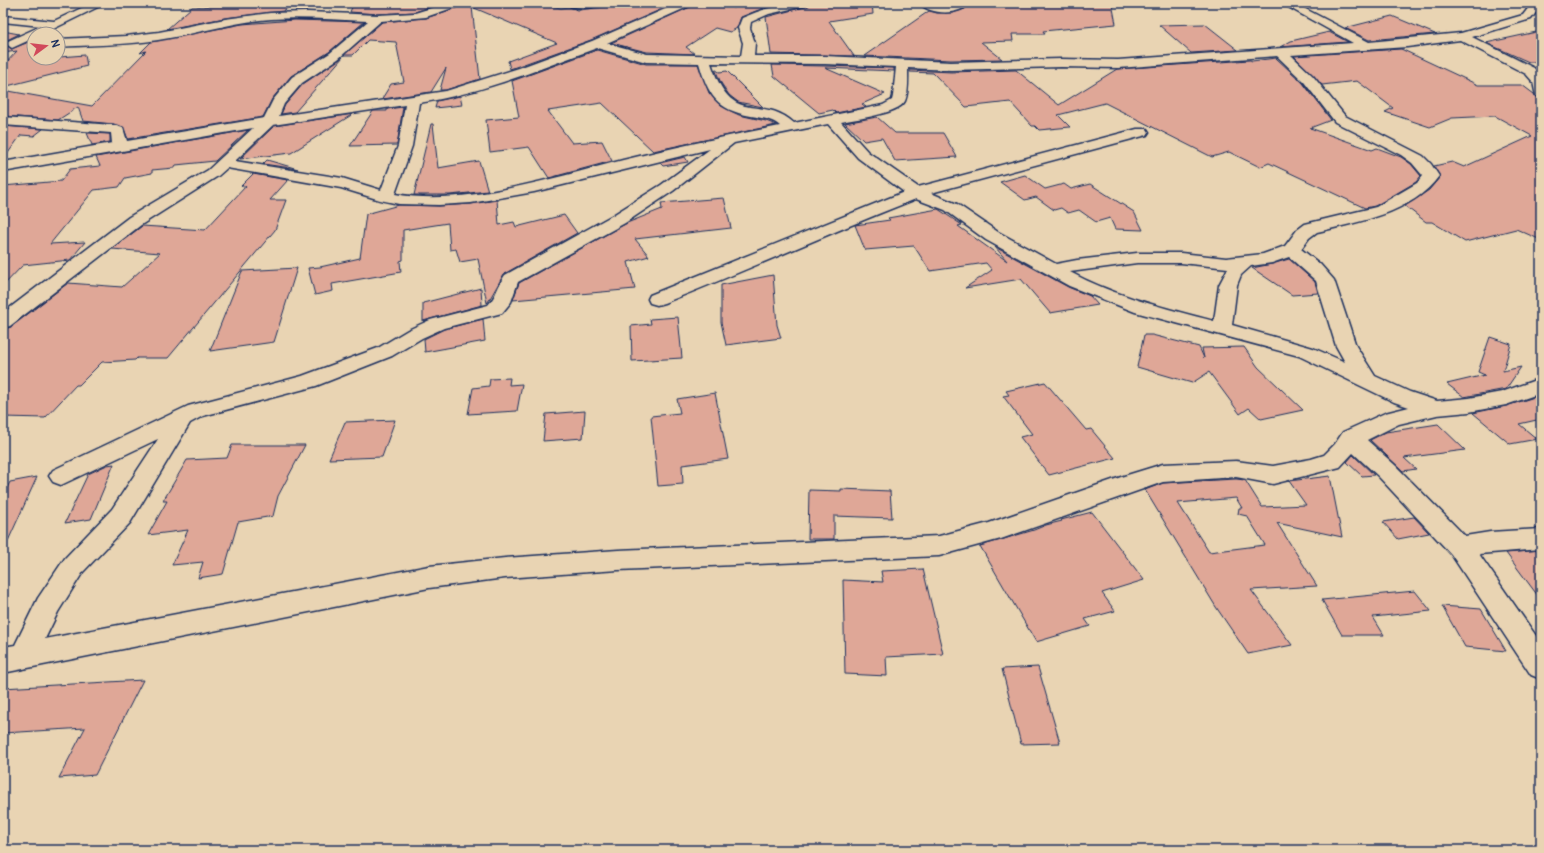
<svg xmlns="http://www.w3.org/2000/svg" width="1544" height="853" viewBox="0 0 1544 853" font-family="Pangolin,sans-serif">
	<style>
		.building { fill: #dfa797; stroke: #1b2f5e; fill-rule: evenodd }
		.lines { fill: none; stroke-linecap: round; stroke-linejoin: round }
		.minor-casing { stroke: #1b2f5e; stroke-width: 3 }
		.minor { fill: #e9d4b3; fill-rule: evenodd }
	</style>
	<rect width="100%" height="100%" fill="#e9d4b3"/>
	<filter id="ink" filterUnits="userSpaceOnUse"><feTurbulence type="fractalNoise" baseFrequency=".025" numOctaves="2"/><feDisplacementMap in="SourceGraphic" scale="8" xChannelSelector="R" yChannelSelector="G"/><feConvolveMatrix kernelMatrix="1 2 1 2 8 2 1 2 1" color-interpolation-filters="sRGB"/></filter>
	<g filter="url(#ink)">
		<!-- building -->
		<path class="building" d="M369 3H442L415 12 378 14 350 12 352 7 369 6Z
			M463 3H531L561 8 569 7 578 10 642 3H667L669 6 591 40 510 69 508 61 557 43 472 7 480 79 446 90H440L446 68 431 92 383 99V97L391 84 404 82 396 42 368 40 353 55H344L382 22 426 18 461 6Z
			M758 3H787L766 7 741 17 737 28 730 32 715 28 686 47 695 54 647 52 611 43 692 6 731 4 733 8Z
			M810 3H872L873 14 829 21 854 56 771 54 766 17 808 6Z
			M970 3H1112L1116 24 1043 31 1045 34H1012L1013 41 981 42 1002 59 951 60 864 56 929 11 937 13H952L965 9Z
			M292 5 283 11 225 18 167 29 192 7Z
			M1392 16 1435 34 1369 40 1345 28Z
			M295 20 364 22 329 52 291 76 272 99 263 117 128 139 123 127 113 124 83 121 78 107 58 120 3 116V90L92 106 146 51 140 53 151 42 242 24Z
			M1205 24 1238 50 1191 53 1159 25Z
			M3 31 19 34 7 40 5 43 11 49 34 40V59L85 55 87 66 3 87V66L17 51 3 53Z
			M1541 31V62H1529L1486 43Z
			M1329 32 1348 42 1280 47 1291 41Z
			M1401 49 1478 85H1522L1534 94 1536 97 1541 99V240L1516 229 1465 242 1432 222H1426L1405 206 1429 190 1440 177 1434 166 1452 162 1464 167 1532 136 1495 116 1452 118 1430 127 1385 112 1393 108 1357 81 1322 85 1294 56Z
			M597 50 646 64H698L709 93 721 106 739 115 766 121 776 125 653 151 602 103 548 111 572 143 602 141 612 161 549 178 529 147 490 152 486 120 519 117 512 81Z
			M343 57 295 112 281 114 285 105 303 84Z
			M1276 58 1303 83 1331 120 1310 128 1372 150 1377 148 1401 157 1411 164 1421 176 1416 182 1375 206 1365 208 1269 163 1260 167 1229 152 1212 157 1105 103 1058 115 1070 127 1039 130 1035 126H1032L1010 102 966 107 933 73 910 72V70L951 72 1016 70 1059 105 1117 69 1250 60 1252 61Z
			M772 65 825 66 894 68V71L825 68 885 94 862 104 866 107 836 113 833 110 819 113 774 76Z
			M715 69 719 72 727 71 763 107 738 102 729 95 721 83Z
			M460 96 462 105 435 108 437 101Z
			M403 107 397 145 350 146 373 111H387V109Z
			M353 114 291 153 240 159 274 126Z
			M877 117 895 133H943L957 157 895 161 882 138 864 141 845 123Z
			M431 124H433L438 168 479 161 488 191 450 195H414Z
			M3 126 43 129 34 136 21 135 3 160Z
			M248 130 215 161 176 165 174 168 152 170V173L125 178 119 187 94 190 50 244 85 242 70 260 23 265 3 286V186L61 181 70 169 100 166 96 157Z
			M87 133 110 134V142L92 145Z
			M685 157 688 162 663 166 660 163Z
			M267 160 298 169 263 164Z
			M253 174 288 180 270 200H286L275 230 168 358H137L135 360 102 362 79 385H76L45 418 3 417V329L11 327 68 283 122 287 160 253 112 249 142 226 205 230 246 186H241Z
			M1025 175 1045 189 1064 184 1071 189 1090 184 1134 212 1143 230 1115 229 1110 218 1096 222 1079 210 1068 213 1061 208 1054 210 1036 197 1025 200 1000 182Z
			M724 198 731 228 635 239 649 256 628 262 635 289 513 300 519 283 627 223 662 209 661 203Z
			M497 200 499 225 514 222 516 227 564 215 577 233 504 274 488 302 487 303 478 259 460 262 456 249 450 250 448 223 403 230V260L400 261 401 272 332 284 333 291 315 295 308 268 320 267 360 258 366 214 399 205 439 206 471 204Z
			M938 209 962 225 958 226 1007 261 995 247 1068 287 1090 296 1098 305 1050 313 1021 279 965 288 992 270 986 263 930 271 914 246 865 250 855 225 890 220 888 218Z
			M1289 259 1315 282 1318 293 1292 295 1252 268 1272 264Z
			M297 268 274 342 210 351 242 271Z
			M773 275 777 325 781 338 726 345 721 322V285Z
			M481 288 482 305 423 321V303Z
			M678 317 682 358 632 361 631 326 651 324 650 319Z
			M483 319 485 341 425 352 424 339 444 329Z
			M1144 335H1152L1199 347 1204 358 1202 348 1244 347 1258 367 1303 410 1261 419 1249 408 1240 414 1209 372 1192 383 1137 367Z
			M1490 337 1511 344 1503 371 1521 367 1506 389 1464 397 1447 384 1485 375 1478 372Z
			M510 378 509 385 522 384 517 411 468 414 473 388 489 386 490 379Z
			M1045 382 1086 430 1091 429 1115 458 1049 475 1020 437 1032 434 1003 396 1009 395 1006 391Z
			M715 393 728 459 682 465 683 484 658 486 651 416 680 413 677 399Z
			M1541 395V419L1519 424 1537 439 1510 444 1473 413 1506 406Z
			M585 411 583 438 543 441 546 414Z
			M395 420 382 457 329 459 345 422Z
			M1438 424 1465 450 1404 458 1416 469 1403 471 1370 440 1386 432Z
			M232 445H305L278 496 273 516 238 522 223 574 198 578 203 562 172 565 188 530 148 535 167 501H163L187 460 227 458Z
			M1353 455 1374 475 1362 476 1347 462Z
			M114 464 91 519 65 523 88 474 107 465Z
			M1330 476 1342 537 1277 523 1317 586 1251 590 1292 645 1248 654 1216 607 1145 490 1163 483 1236 479 1245 480 1262 507 1306 505 1289 481ZM1236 498 1242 508H1239L1238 514 1247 516 1265 545 1209 552 1178 503Z
			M37 477 3 552V496L10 482Z
			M841 489 890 491 892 518 834 516V539H808L809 490 841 491Z
			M1092 512 1144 580 1102 593 1115 611 1085 619 1090 626 1036 642 980 546 1034 530 1046 525 1062 521 1061 520Z
			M1414 517 1429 533 1398 539 1383 522Z
			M1541 550V600L1506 553Z
			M923 569 943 654 886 657 887 676 845 674 843 580 883 582 881 571Z
			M1415 591 1431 611 1373 617 1384 635H1342L1322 600Z
			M1442 606 1481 609 1506 651 1465 647Z
			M1038 667 1060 743 1021 744 1002 669Z
			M143 680 95 775 59 778 85 728 3 733V688Z"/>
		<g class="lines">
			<!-- minor casing -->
			<g class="minor-casing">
				<path id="minor" d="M92 3H106L43 34H34V38L12 48 6 44 8 41 41 26 3 22V16L54 21Z
					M447 3H462L461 5 426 17 381 21 338 59 302 83 284 104 279 116 446 91 519 68 592 41 679 3H693L692 5 607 43 647 54 741 56 743 43 738 28 742 18C764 8 785 3 809 3L808 5 769 14 751 22 750 28 755 43 754 56H825L951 62 1061 59 1118 60 1353 43 1281 3H1294L1369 42 1461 33 1523 15 1532 3H1541V6L1531 19 1472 37 1534 68 1541 76V97L1536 96 1533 82 1526 74 1460 40 1407 47 1291 55 1313 76 1345 116 1423 156 1431 164 1439 176C1413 213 1358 222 1317 232L1309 238 1301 249 1320 264 1334 280 1356 346 1375 376 1410 392 1437 401 1469 398 1502 392 1541 378V393L1506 405 1469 412 1437 415 1399 424 1367 440 1395 465 1465 536 1490 532 1541 529V549L1479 554 1541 643V679L1531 675 1451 554 1379 477 1353 453 1340 467 1273 484 1236 477 1163 482 1001 539 939 556 618 570 505 578 429 588 3 673V647L15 645 38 598 65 558 112 509 158 439 61 485 53 482 49 476 53 470 188 406 302 376 378 348 408 330 430 320 488 305C496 297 498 285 505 275L613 215 661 185 710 149 534 192 471 203 439 205 399 204 380 200 341 188 227 168 218 176 141 225 10 326 3 328V313L129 217 208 170 253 128 3 172V162L112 143 111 133 3 125V117L113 125 123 128 127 141 264 118 273 100 292 77 330 53 368 21C336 20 303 17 271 19 232 22 196 34 158 40 125 45 91 45 58 47V39L126 36 159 32 225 19 270 13 308 12 378 15 415 13ZM597 48 646 62 699 63C708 95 717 110 751 116 762 118 772 119 780 126 727 136 675 147 623 160 556 177 464 207 395 194L412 146 419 103C480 94 539 69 597 48ZM1277 56 1304 82 1335 122 1401 155 1412 163 1423 176 1417 183 1376 207 1305 224 1297 230 1285 246 1263 254 1226 258 1181 253H1137L1077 260 1056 264 998 232 957 204 931 193 1147 135 1149 132 1147 129H1137L918 187 868 152 841 122C855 119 899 114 905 101 909 92 908 78 908 68L951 70 1061 67 1118 68ZM711 63 825 64 896 67 893 96 892 100 883 105 794 123C759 92 733 130 711 63ZM405 105 398 146 381 190 342 178 235 161 273 125ZM828 124 858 158 904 192 650 295 648 299 650 303 657 305 664 303C748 270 831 232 916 199L945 210 986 240 1069 286 1135 312 1299 356 1394 402 1409 407 1385 413 1343 432 1335 444 1324 455 1311 459 1273 466 1236 461 1163 464 1124 476 989 523 939 536 618 550 505 558 429 566 45 639 58 612 83 572 130 523 190 423 203 416 316 386 392 356 422 338 444 328 502 313 511 302 518 282 625 223 673 191 734 143ZM1289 257 1316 281 1336 346 1345 362 1313 348 1232 325 1237 285 1241 275 1251 266 1272 263ZM1137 263H1181L1228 268 1219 285 1214 321C1165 308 1114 296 1070 272Z
					M566 3H598C593 9 571 9 566 3Z
					M920 3H935L949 6 956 3H969C960 16 929 15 920 3Z"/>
			</g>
			<!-- minor -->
			<use href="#minor" class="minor"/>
		</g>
	</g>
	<!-- margin -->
	<rect width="1544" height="853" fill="none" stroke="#e9d4b3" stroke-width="16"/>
	<rect x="8" y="8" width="1528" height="837" fill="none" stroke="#1b2f5e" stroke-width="1.5" filter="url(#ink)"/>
	<!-- north arrow -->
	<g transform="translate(46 46) rotate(75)"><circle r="19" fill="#e9d4b3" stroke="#979291"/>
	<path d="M0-3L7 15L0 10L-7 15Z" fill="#d1495b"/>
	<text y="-6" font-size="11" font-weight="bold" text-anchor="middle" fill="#1b2f5e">N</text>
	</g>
</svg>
